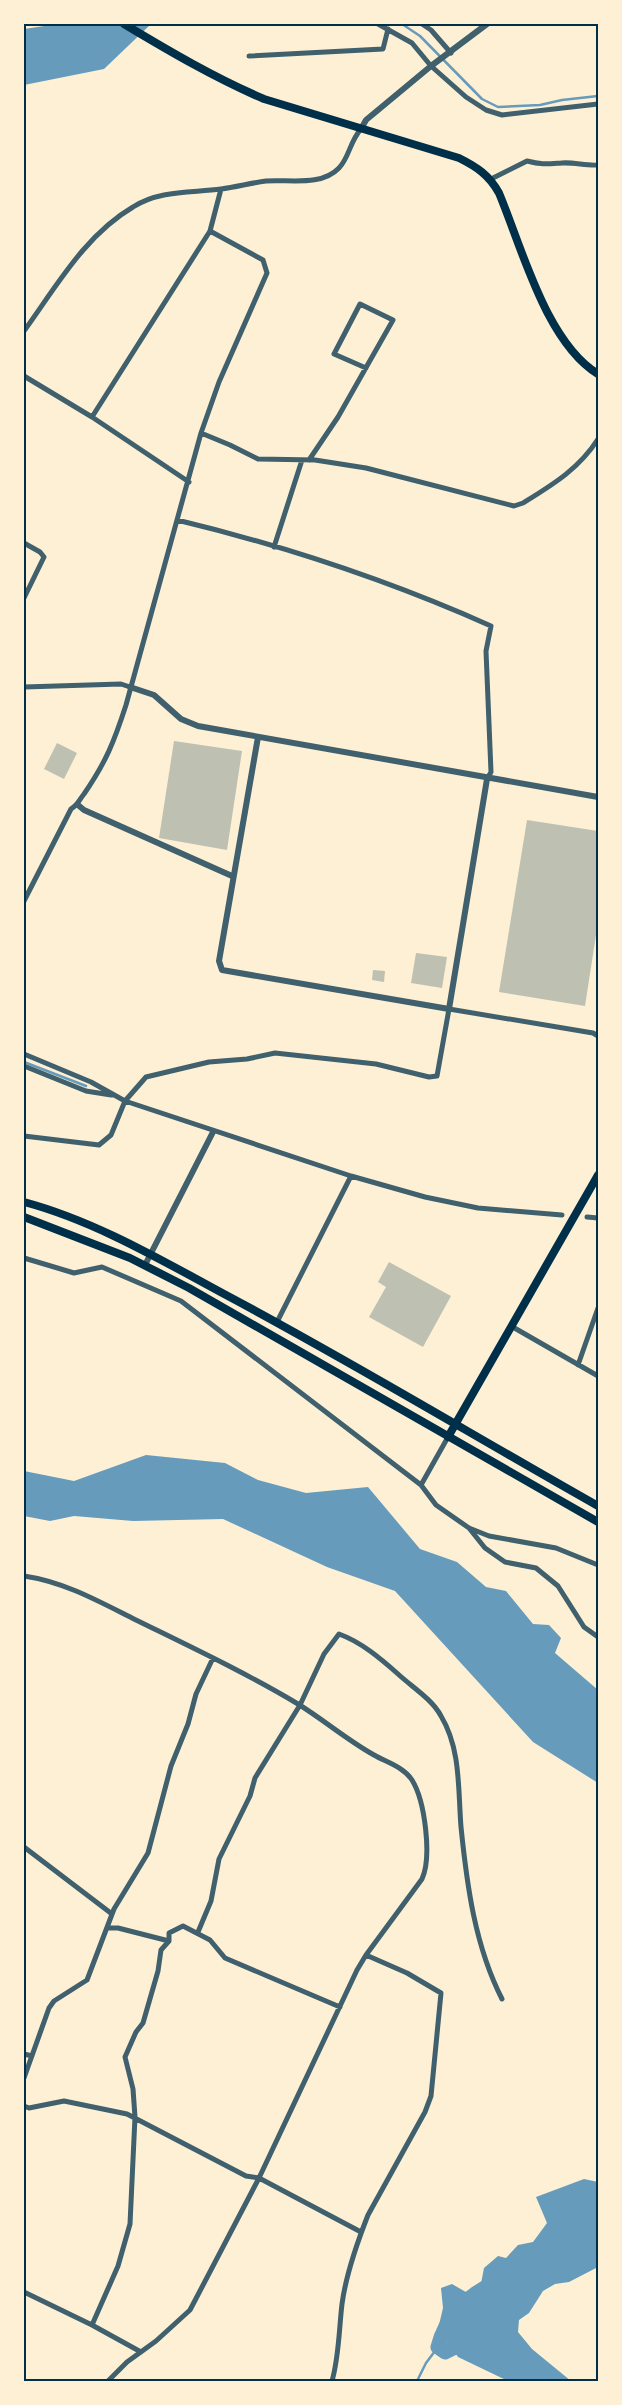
<svg xmlns="http://www.w3.org/2000/svg" width="622" height="2405" viewBox="0 0 622 2405" font-family="Barlow,sans-serif">
	<style>
		.water { fill: #669bbc }
		.lines { fill: none; stroke-linecap: round; stroke-linejoin: round }
		.stream { stroke: #669bbc; stroke-width: 2.5 }
		.river { stroke: #669bbc; stroke-width: 15 }
		.building { fill: #bec0b2 }
		.minor { stroke: #3f606c; stroke-width: 5 }
		.tertiary { stroke: #3f606c; stroke-width: 6 }
		.primary { stroke: #003049; stroke-width: 8 }
		.trunk { stroke: #003049; stroke-width: 8 }
		.neatline { fill: none; stroke: #003049; stroke-width: 2 }
	</style>
	<rect width="100%" height="100%" fill="#fdf0d5"/>
	<!-- water -->
	<path class="water" d="M58 24H151L104 69 24 85V29Z
		M146 1455 225 1463 258 1480 306 1493 368 1487 420 1549 457 1562 486 1587 506 1591 533 1624 549 1625 561 1638 555 1653 598 1690V1783L533 1742 395 1591 327 1567 223 1519 133 1521 74 1516 50 1521 24 1516V1471L74 1481Z
		M584 2179 598 2182V2267L569 2282 555 2284 543 2291 529 2313 519 2320 518 2332 532 2349 571 2381H508L458 2357 438 2329 443 2308 441 2288 452 2284 478 2299 484 2268 498 2256 506 2258 518 2245 533 2242 547 2223 536 2197Z"/>
	<g class="lines">
		<!-- stream -->
		<path class="stream" d="M402 24 420 36 482 99 498 107 540 105 562 100 598 96
			M24 1062 86 1086
			M417 2381 426 2363 438 2347"/>
		<!-- river -->
		<path class="river" d="M471 2339 445 2352 438 2347C445 2318 468 2294 495 2283"/>
	</g>
	<!-- building -->
	<path class="building" d="M174 741 242 751 227 850 159 838Z
		M57 743 77 753 64 779 44 769Z
		M527 820 598 831V922L585 1006 499 992Z
		M416 953 447 957 442 988 411 983Z
		M373 970 385 971 384 982 372 980Z
		M389 1262 451 1296 423 1347 369 1317 386 1287 378 1282Z"/>
	<g class="lines">
		<!-- minor -->
		<path class="minor" d="M378 24 412 43 431 66 466 97 486 110 502 115 598 104
			M422 24 431 30 451 53
			M249 56 383 49 388 29
			M491 179 527 161C542 165 547 164 562 163 574 162 586 166 598 165
			M24 331C56 287 85 235 133 207 159 190 191 193 221 189 236 187 251 183 266 181 288 179 321 187 339 168 349 158 350 141 361 129
			M24 376 92 417 189 482
			M92 417 210 231 221 189
			M201 433 230 445 258 459 315 460 366 468 514 506 523 503C552 485 579 469 598 439
			M309 460 338 417 393 320 360 304 334 354 366 368
			M177 520C285 546 390 581 491 626L486 651 491 772 487 779
			M24 543 40 552 44 557 24 598
			M274 547 302 460
			M24 687 121 684 130 687
			M24 901 71 809C78 805 79 800 84 794 106 762 114 742 126 705L201 433 219 382 267 273 263 260 210 231
			M24 1054 91 1082 125 1101 351 1176 425 1197 478 1208 562 1215
			M24 1066 86 1091 111 1095
			M24 1136 99 1145 111 1135 125 1101 146 1077 209 1062 247 1059 275 1053 376 1064 429 1077 437 1076 449 1009 593 1033 598 1036
			M587 1217 598 1218
			M24 1258 74 1273 102 1267 181 1301 421 1485 436 1505 469 1528 489 1536 556 1548 598 1565
			M277 1322 351 1176
			M511 1326 598 1376
			M578 1365 598 1308
			M421 1485 448 1437
			M469 1528 485 1548 505 1562 536 1568 558 1586 584 1627 598 1637
			M24 1576C65 1582 100 1602 136 1620 191 1647 246 1673 298 1704 324 1720 347 1740 374 1755 386 1762 404 1767 412 1780 425 1801 432 1857 422 1879L366 1955 357 1970 259 2178 190 2310 156 2341 127 2362 108 2381
			M24 1847 112 1914
			M108 1928H118L169 1941
			M198 1932 211 1901 219 1859 250 1796 255 1778 300 1705 324 1654 339 1634C361 1642 380 1658 398 1674 412 1687 432 1699 441 1716 461 1749 458 1790 461 1827 467 1886 475 1946 502 1999
			M24 2054 32 2056
			M24 2078 49 2008 54 2001 87 1980 114 1909 148 1853 171 1766 188 1724 196 1694 213 1658
			M24 2106 29 2108 64 2101 127 2114 246 2176 259 2178 361 2232
			M24 2292 92 2325 141 2352
			M92 2325 118 2266 130 2224 135 2117 133 2089 125 2057 136 2032 143 2023 158 1971 161 1950 169 1941V1933L183 1926 210 1940 225 1958 340 2007
			M332 2381C339 2357 339 2329 342 2304 346 2274 357 2243 368 2215L425 2112 431 2096 441 1993 407 1973 366 1955"/>
		<!-- tertiary -->
		<path class="tertiary" d="M361 129 366 120 431 66 487 24
			M130 687 154 695 181 719 198 726 598 797
			M258 737 219 961 222 970 449 1009 487 779
			M78 805 84 810 232 876
			M145 1265 213 1132"/>
		<!-- primary -->
		<path class="primary" d="M448 1437 598 1175"/>
		<!-- trunk -->
		<path class="trunk" d="M124 24C169 51 215 78 264 99L459 158C477 167 489 175 499 193 522 248 546 342 598 374
			M24 1202C95 1221 161 1260 226 1295 352 1362 474 1436 598 1506
			M24 1217 130 1258 189 1288 598 1522"/>
	</g>
	<!-- border -->
	<rect width="622" height="2405" fill="none" stroke="#fdf0d5" stroke-width="50"/>
	<rect x="25" y="25" width="572" height="2355" class="neatline"/>
</svg>
